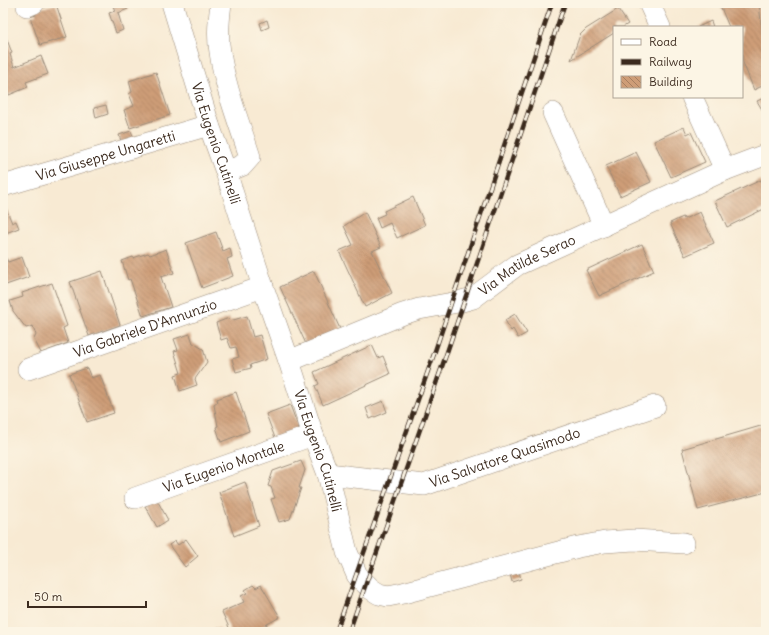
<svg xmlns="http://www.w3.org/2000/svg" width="769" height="635" viewBox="0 0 769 635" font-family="Delius,sans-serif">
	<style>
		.building { fill: url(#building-back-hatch) }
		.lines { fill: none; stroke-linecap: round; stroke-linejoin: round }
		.minor-casing { stroke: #9a8a78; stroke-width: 22 }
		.minor { stroke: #fff; stroke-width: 21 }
		.rail-casing { stroke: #3b2a1e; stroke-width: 4.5 }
		.rail { stroke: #fcf5e5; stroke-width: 3; stroke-dasharray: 9; stroke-linecap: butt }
		.labels { text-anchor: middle; stroke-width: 3; stroke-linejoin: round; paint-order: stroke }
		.street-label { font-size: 14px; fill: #3b2a1e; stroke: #fcf5e5 }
	</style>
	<defs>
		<pattern id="building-back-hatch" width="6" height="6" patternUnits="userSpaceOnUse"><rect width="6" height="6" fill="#ce9d77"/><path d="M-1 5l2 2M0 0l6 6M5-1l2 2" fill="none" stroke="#a88061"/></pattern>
	</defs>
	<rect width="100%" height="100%" fill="#fcf5e5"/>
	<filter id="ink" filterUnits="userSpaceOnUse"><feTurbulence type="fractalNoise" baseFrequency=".025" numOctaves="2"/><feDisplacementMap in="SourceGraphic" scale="8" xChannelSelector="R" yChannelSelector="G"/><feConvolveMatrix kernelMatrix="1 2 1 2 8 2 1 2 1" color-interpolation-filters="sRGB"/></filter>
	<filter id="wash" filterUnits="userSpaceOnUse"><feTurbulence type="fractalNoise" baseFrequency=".012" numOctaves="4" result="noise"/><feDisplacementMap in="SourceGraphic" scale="16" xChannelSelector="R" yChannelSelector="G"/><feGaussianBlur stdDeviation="0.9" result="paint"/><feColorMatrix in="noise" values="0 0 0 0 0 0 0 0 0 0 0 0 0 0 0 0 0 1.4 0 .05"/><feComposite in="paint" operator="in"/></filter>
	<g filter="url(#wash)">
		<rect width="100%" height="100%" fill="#f8ead3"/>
		<g id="blocks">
			<!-- building -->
			<path class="building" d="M112 3H126L128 9 118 13 123 30 116 33 109 13 115 11Z
				M719 3H759L766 69V84L754 90 742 60V27H729Z
				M56 4 67 37 40 45 30 17 36 15 35 10Z
				M618 9 628 24 623 27H614V33L571 60 580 35 586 29Z
				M267 20 269 27 262 30 260 23Z
				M711 21 713 27H698Z
				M3 29 12 53 10 54 14 67 41 56 48 74 26 82 28 87 9 95 7 92 3 93Z
				M156 72 170 115 130 128 124 110 134 106 129 94 132 92 129 81Z
				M766 97V110L763 111 757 101Z
				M106 105 108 114 96 118 94 108Z
				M684 127 687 134 691 132 705 162 671 177 654 141Z
				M131 131 135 140 122 144 119 135Z
				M636 152 651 182 620 196 606 166Z
				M761 180 766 189V208L727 227 715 201Z
				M413 197 425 225 397 238 390 223 380 228 376 218 385 214 384 211Z
				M3 201 12 223 16 221 19 228 3 234Z
				M365 212 381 247 372 251 392 293 365 307 339 251 353 245 344 226Z
				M700 212 714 243 685 256 670 223 683 217 684 219Z
				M216 232 223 251 230 248 232 257 227 259 233 276 202 288 186 243Z
				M642 244 654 271 599 296 586 270Z
				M166 249 174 273 161 277 171 307 143 316 130 279 128 280 122 261 133 257V258L148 253 150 255Z
				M22 257 29 277 3 286V259L6 258 8 262Z
				M102 271 120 325 89 336 70 282Z
				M314 271 340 329 306 344 280 287Z
				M52 283 67 326 63 328 68 343 41 353 34 339 36 335 33 326 26 328 13 311 10 301 23 297 22 293Z
				M515 314 527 333 518 338 513 329 511 331 505 320Z
				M247 316 253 337 260 335 267 359 250 365 251 368 236 372 232 359 239 357 236 347 231 348 227 338 221 340 216 323 229 318 230 321Z
				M190 334 193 343 203 349 207 362 195 379 197 385 180 391 175 375 181 373 174 351 178 350 174 339Z
				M372 345 378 358 383 356 390 374 323 405 315 386 319 384 314 372Z
				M87 368 91 378 100 375 114 413 87 422 69 374Z
				M236 392 249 431 221 442 216 427 218 426 214 405 218 402 217 399Z
				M383 401 387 412 370 419 366 408Z
				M290 405 299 429 275 438 266 414Z
				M764 425 766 436V492L698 510 682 449Z
				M301 461 305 470 299 488H301L290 519 279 522 271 499 275 498 271 487 268 486 273 471Z
				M245 482 259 526 234 536 219 492Z
				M157 500 168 520 157 527 145 506Z
				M186 539 198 556 185 567 169 545 175 541 178 545Z
				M519 572 521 579 512 582 510 574Z
				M253 585 256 588 261 585 280 617 253 632H231L222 612 244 602 241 596 247 593 245 590Z
				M219 628 220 632H209Z"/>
		</g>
	</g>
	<g filter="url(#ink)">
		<use href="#blocks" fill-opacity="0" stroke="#9a8a78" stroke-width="1"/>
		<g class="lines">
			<!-- minor casing -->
			<g class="minor-casing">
				<g id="minor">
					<path id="s1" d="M172 3 209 125 226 172 263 287 289 361 313 435 328 474 347 552 357 575 371 589 379 594 388 596 403 593 578 547 605 542 634 540 684 543"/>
					<path d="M221 3C219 19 217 36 220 52 225 88 239 122 250 157L243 165 226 172"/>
					<path d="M649 3 660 27"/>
					<path d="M27 6 34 3"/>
					<path d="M692 97 725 170"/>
					<path d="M553 113 604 226"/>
					<path id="s2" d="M3 186 209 125"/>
					<path id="s3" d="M289 361 403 314 419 309 458 302 473 298 517 265 725 170 762 156"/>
					<path id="s4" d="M28 369 263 287"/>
					<path id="s5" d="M328 474 424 485 655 406"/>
					<path id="s6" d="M135 498 313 435"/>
				</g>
			</g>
			<!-- minor -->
			<use href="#minor" class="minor"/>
			<!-- rail casing -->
			<g class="rail-casing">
				<path id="rail" d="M336 632 434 354 552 3
					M349 632 445 358 565 3"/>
			</g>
			<!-- rail -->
			<use href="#rail" class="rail"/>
		</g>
	</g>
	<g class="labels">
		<!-- street labels -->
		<g class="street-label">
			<text dy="5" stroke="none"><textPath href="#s1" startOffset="147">Via Eugenio Cutinelli</textPath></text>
			<text dy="5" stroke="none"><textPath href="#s2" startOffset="107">Via Giuseppe Ungaretti</textPath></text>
			<text dy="5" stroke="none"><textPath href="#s3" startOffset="259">Via Matilde Serao</textPath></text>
			<text dy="5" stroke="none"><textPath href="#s4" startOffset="124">Via Gabriele D'Annunzio</textPath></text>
			<text dy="5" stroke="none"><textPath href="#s1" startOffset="471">Via Eugenio Cutinelli</textPath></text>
			<text dy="5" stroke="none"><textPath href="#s5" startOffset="182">Via Salvatore Quasimodo</textPath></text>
			<text dy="5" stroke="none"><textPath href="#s6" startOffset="94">Via Eugenio Montale</textPath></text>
		</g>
	</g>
	<!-- margin -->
	<rect width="769" height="635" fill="none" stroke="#fcf5e5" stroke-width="16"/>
	<!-- legend -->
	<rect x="613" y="26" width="130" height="72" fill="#fcf5e5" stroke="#afa495"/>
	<rect x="621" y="39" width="20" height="6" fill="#ffffff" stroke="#afa495"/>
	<text x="649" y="46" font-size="12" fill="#3b2a1e">Road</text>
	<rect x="621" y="59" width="20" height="6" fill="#3b2a1e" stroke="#afa495"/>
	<text x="649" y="66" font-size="12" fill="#3b2a1e">Railway</text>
	<rect x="621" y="76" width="20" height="12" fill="url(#building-back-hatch)" stroke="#afa495"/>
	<text x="649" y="86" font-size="12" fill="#3b2a1e">Building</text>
	<!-- scale -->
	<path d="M28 601v6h118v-6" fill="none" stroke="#3b2a1e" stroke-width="2"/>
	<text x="34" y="601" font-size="12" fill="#3b2a1e" stroke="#fcf5e5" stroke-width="3" paint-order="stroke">50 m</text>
</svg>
